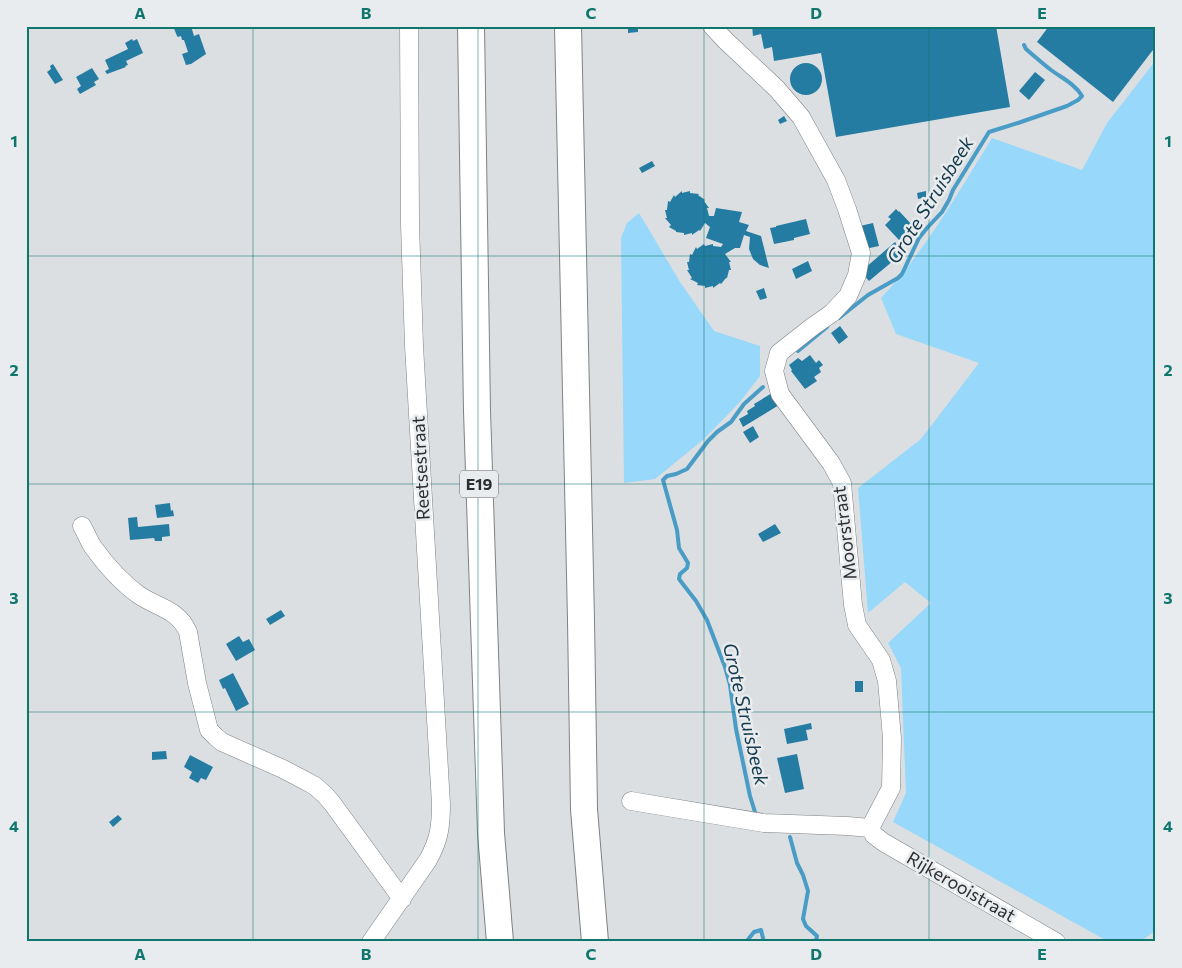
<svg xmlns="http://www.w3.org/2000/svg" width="1182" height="968" viewBox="0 0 1182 968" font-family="Commissioner,sans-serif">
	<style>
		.green { fill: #98d8fa }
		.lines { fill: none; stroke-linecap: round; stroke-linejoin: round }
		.stream { stroke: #499cc6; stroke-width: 4 }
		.building { fill: #247ca3 }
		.minor-casing { stroke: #7f8284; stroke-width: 19 }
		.highway-casing { stroke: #7f8284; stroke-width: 28 }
		.minor { stroke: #fff; stroke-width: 18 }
		.highway { stroke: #fff; stroke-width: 26 }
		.grid { fill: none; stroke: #0f766e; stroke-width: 1; stroke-opacity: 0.55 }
		.labels { text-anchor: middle; stroke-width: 5; stroke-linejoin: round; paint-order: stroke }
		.shield { fill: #e9ecef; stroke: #656769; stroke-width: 1 }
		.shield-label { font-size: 16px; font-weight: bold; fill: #2d2e2f }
		.street-label { font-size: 18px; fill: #2d2e2f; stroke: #e9ecef }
		.water-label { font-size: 19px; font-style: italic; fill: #153a4c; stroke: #e9ecef }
		.neatline { fill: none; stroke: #0f766e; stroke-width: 2 }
		.grid-label { font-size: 16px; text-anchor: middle; font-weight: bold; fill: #0f766e }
	</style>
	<rect width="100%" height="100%" fill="#dcdfe1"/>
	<!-- green -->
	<path class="green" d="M1156 60V930L1140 942H1109L893 822 906 793 901 668 888 643 931 603 905 582 868 613 858 488 921 439 979 363 896 334 881 298C925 251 958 193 992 138L1082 170 1107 123Z
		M639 213 680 282 714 331 760 346V376L740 402 703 440 655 479 624 483 621 238 627 223Z"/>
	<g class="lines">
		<!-- stream -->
		<path class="stream" d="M839 318 868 295 898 278 902 274 919 238 927 228 942 212 949 200 953 190 989 132 1018 123 1067 106 1078 100 1082 96C1075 84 1062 78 1051 70 1042 63 1034 56 1026 49L1024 45
			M798 351 827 327
			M755 812 750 796 736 729 730 685 725 667 707 620 696 601 679 579 680 574 687 568 688 563 679 548 677 530 663 480 667 476 676 474 687 469 708 441 717 432 731 422 744 404 763 387
			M790 837 797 863 803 875 808 891 803 919 806 926 817 936 816 941 813 942
			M746 942 754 932 761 930 764 942"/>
	</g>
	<!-- building -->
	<path class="building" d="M173 26H191L194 36 199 34 206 54 191 64 186 65 182 54 188 52 184 40H182L181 36 178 37 177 36Z
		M628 26H638V32L628 33Z
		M752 26H996L1010 107 836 137 821 53 774 61 772 47 764 49 761 34 753 36Z
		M1049 26H1156V46L1113 102 1037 42Z
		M132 39 133 41 137 39 143 53 126 61 128 65 125 66 126 67 107 74 105 71 109 69 105 60 128 49 125 43Z
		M790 79a16 16 0 1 1 32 0a16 16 0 1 1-32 0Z
		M53 64 63 80 55 84 47 72 51 69 50 66Z
		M92 68 99 79 94 82 96 85 80 94 77 89 81 86 76 77Z
		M1035 72 1045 80 1029 100 1019 91Z
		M784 116 787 121 780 124 778 120Z
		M652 161 655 166 642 173 639 168Z
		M682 191V193L690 191V193L699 194 698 195 705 200 704 201 709 208H707L709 216H714L716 208 742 212 739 222 749 225 746 231 761 236 769 268 760 265 753 259 749 249 750 237 744 235 740 248H735L725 254 731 262H729L731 270H729L727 278H726L721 284 720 283 713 288V286L705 288V286L697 285 698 283 690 279 692 278 687 270H689L687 262H689L690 254 692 255 696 247 697 249 704 244 705 246 713 244V246L721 247 723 244 706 238 710 227 705 223 700 231 699 230 692 235V233L684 235V233L676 232V231L669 227 671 225 665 218H667L665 210H667L668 201 670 202 674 195 675 197Z
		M926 191V197L918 199 917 193Z
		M896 209 899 212V211L913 226 899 240 885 225 891 219 888 217Z
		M806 219 810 234 794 238V240L774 244 770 228 776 227V226Z
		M873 223 879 246 865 249 860 226Z
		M895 242 897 245 900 242 905 248 899 256 869 281 862 273 865 268Z
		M808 261 812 271 796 279 792 269Z
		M764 288 767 298 760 300 756 291Z
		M840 326 848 337 839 344 831 333Z
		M810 355 816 363 819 360 823 365 819 368 821 372 814 377 817 381 805 389 791 371 792 370 789 365 798 358 802 361Z
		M772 393 779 405 743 427 739 419 748 414 747 411 755 406 754 404Z
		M753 426 759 437 750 443 743 432Z
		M170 503 171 511 173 510 174 516 157 518 155 505Z
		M137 517 138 527 169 524 170 536 162 537V541H155L154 538 130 540 128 518Z
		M775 524 781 533 763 542 758 534Z
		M281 610 285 616 270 625 266 619Z
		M239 636 243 642 249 639 255 650 236 661 226 644Z
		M233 673 249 704 236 711 225 688 223 689 219 680Z
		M855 681H863V692H855Z
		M811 723 812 729 806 730 808 740 787 744 784 729Z
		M166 751 167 759 152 760V752Z
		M797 754 804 789 785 793 777 758Z
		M190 755 213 767 206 780 201 778 198 783 189 778 192 772 184 767Z
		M118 815 122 819 113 827 109 822Z"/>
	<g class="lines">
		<!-- minor casing -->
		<g class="minor-casing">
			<path id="minor" d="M712 26 725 40 777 89 801 117 836 180 847 209 861 253 857 275 848 296 832 313 812 327 779 353 774 371 780 394 831 463 842 483 853 605 857 625 881 660 887 681 892 738 891 788 870 828
				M82 526C86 533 89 541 93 547 106 565 122 583 139 595 158 608 178 609 188 632L197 683 209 730 216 737 222 742 283 769 304 780 315 786 325 795 332 803 402 899
				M631 801 764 823 847 826 870 828
				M870 828 874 835 883 842 1056 942
				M371 942 428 860C439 840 441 827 441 804L414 346 410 224 409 26"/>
		</g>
		<!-- highway casing -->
		<g class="highway-casing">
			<path id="highway" d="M471 26 477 411 491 833 500 942
				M568 26 581 620 584 809 595 942"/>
		</g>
		<!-- minor -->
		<use href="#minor" class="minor"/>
		<!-- highway -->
		<use href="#highway" class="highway"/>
	</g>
	<!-- grid -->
	<path class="grid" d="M253 26V942M478 26V942M704 26V942M929 26V942M26 256H1156M26 484H1156M26 712H1156"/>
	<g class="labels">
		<!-- shield labels -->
		<rect class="shield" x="460" y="470.5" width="38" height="27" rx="4"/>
		<g class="shield-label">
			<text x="479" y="490">E19</text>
		</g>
		<!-- street labels -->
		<g class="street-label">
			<text transform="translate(421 468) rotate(-93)" y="6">Reetsestraat</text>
			<text transform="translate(845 533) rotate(-97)" y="6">Moorstraat</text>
			<text transform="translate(961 887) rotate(30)" y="6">Rijkerooistraat</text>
		</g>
		<!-- water labels -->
		<g class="water-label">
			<text transform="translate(930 200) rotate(-58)" y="7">Grote Struisbeek</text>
			<text transform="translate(746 714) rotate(77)" y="7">Grote Struisbeek</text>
		</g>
	</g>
	<!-- border -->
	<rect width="1182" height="968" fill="none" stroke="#e9ecef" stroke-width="55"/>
	<rect x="28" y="28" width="1126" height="912" class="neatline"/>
	<g class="grid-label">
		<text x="140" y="19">A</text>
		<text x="366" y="19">B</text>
		<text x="591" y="19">C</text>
		<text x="816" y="19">D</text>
		<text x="1042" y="19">E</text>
		<text x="14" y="147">1</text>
		<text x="1168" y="147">1</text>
		<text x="14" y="376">2</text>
		<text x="1168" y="376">2</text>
		<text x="14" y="604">3</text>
		<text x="1168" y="604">3</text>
		<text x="14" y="832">4</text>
		<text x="1168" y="832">4</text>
		<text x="140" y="960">A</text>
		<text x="366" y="960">B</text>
		<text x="591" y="960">C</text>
		<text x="816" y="960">D</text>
		<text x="1042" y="960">E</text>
	</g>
</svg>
